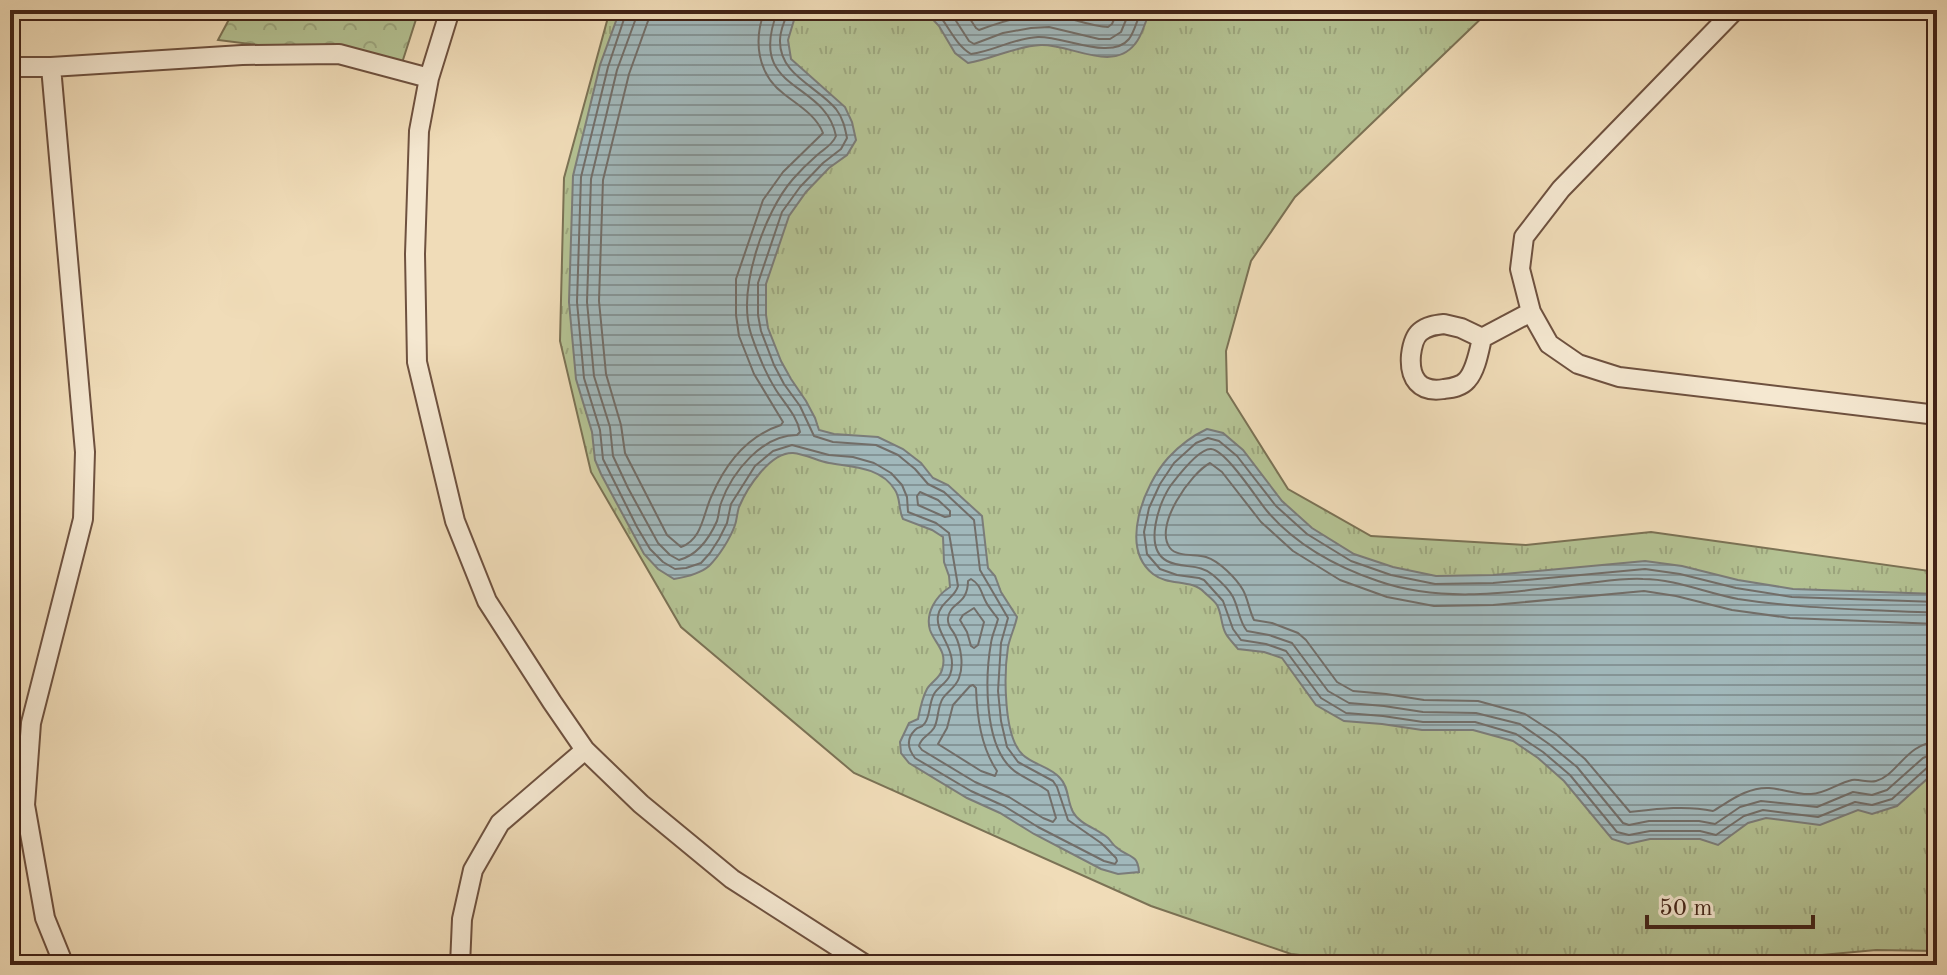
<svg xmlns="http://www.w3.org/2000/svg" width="1947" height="975" viewBox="0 0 1947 975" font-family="'Old Standard TT',serif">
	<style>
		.grass { fill: url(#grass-tufts); stroke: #7b7255; stroke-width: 2 }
		.park { fill: url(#park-crowns); stroke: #7b7255; stroke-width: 2 }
		.water { fill: url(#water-rules); stroke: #7b7c79; stroke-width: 2 }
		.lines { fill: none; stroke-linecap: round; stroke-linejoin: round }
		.shore { stroke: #726e69; stroke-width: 2 }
		.street-casing { stroke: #6e513f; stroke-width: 22 }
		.street { stroke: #f5e8d1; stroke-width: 18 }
	</style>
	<defs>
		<pattern id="grass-tufts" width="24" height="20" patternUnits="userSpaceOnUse" patternTransform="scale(2)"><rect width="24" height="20" fill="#b4c293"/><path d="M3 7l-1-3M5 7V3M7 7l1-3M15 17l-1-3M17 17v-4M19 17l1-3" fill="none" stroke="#9ca67e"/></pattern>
		<pattern id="park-crowns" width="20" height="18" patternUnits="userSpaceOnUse" patternTransform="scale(2)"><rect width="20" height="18" fill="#b4c293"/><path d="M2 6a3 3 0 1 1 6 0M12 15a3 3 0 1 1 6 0" fill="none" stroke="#9ca67e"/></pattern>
		<pattern id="water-rules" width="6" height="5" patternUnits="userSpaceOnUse" patternTransform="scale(2)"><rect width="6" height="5" fill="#a1b8bb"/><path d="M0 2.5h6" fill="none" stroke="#859597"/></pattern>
	</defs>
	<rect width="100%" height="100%" fill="#f0dcb8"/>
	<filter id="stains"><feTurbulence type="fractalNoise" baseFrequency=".0025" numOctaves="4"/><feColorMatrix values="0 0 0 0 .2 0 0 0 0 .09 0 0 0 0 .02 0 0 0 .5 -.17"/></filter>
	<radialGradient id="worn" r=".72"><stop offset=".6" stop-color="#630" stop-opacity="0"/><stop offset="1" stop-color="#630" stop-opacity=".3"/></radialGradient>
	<!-- grass -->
	<path class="grass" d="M610 10H1490L1295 197 1251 261 1226 351 1227 392 1288 489 1371 536 1526 545 1651 532 1937 572V951L1876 950 1714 965H1388L1291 954 1151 906 854 773 681 627 591 472 560 341 564 178Z"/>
	<!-- park -->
	<path class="park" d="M234 10H419L402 63 218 40Z"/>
	<!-- water -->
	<path class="water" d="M620 10H797L788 40 791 59 845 107 852 122 856 140 847 155 829 168 806 192 789 216 766 284V315L768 328 781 361 791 379 806 401 815 418 819 430 834 434 878 437 903 449 921 463 933 478 948 485 982 516 988 568 995 576 1001 592 1017 617C1015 627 1010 637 1008 647 1004 673 1003 737 1023 755 1034 765 1051 767 1060 778 1069 787 1067 801 1073 812 1079 824 1098 829 1108 838 1111 841 1113 845 1116 847 1128 858 1138 853 1139 872L1118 874 1101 869 1034 834 1000 813 967 798 909 763 901 753 900 742 909 723 918 719C920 709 922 698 927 689 931 682 940 678 942 670 948 651 935 644 930 630 925 613 936 596 950 587L949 576 944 562 943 537 932 530 903 519C898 509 901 499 895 490 881 467 853 467 829 463 818 461 805 454 793 453 770 452 747 488 739 507 737 513 737 519 735 525 730 539 719 556 709 566 700 574 686 577 674 579L658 569 644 554 601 474 595 460 592 432 576 379 569 302 573 176 600 65Z
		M924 10H1151C1145 20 1143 35 1135 44 1112 73 1071 44 1041 45 1015 46 993 59 968 63L955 53 939 26Z
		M1207 429 1223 433 1243 450 1282 501 1312 528 1354 554 1393 567 1436 576 1493 575 1645 561 1682 566 1738 580 1793 589 1937 594V770L1897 806 1872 814 1858 810 1820 825 1766 818 1748 823 1718 845 1700 839H1650L1628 844 1612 839 1564 781 1538 758 1513 741 1473 730H1422L1382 724 1344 721 1316 705 1282 658 1264 652 1238 649C1234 644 1229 639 1226 634 1221 626 1222 614 1217 605 1214 600 1208 596 1204 592 1192 579 1168 586 1153 574 1119 547 1144 485 1168 458 1179 446 1192 436 1207 429Z"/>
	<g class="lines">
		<!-- shore -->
		<path class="shore" d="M627 10 608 67 581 177 577 302 584 378 600 430 603 459 637 527 650 549 663 562 675 569 686 568 701 563 710 553 719 539 727 523 731 504 755 466 773 451 792 445 829 455 853 457 874 463 891 473 902 485 907 497 908 512 936 523 949 533 958 586C955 598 940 602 938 616 935 634 959 650 950 675 947 683 938 687 934 694 929 703 930 716 925 723 920 730 920 725 915 730 906 739 908 749 915 758L971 791 1004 806 1038 827 1104 861 1115 864 1117 861 1116 858 1101 843 1068 820 1057 787 1053 781 1018 762 1007 747 1001 721 998 691 1001 643 1008 618 980 570 974 520 944 492 928 484 915 469 898 455 876 445 833 442 814 436 800 406 784 384 774 365 761 331 758 315V283L782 212 800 187 823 163 841 149 847 138C845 128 843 118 836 109 817 86 779 75 780 40 780 30 785 19 789 10
			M637 10 636 18 617 70 591 179 587 302 594 376 610 427 613 456 628 488 658 543 670 555 679 560C698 555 709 539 717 521 719 515 719 508 721 503 732 472 762 435 797 435L800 432C797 416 785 404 776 390 766 374 757 352 751 334 737 290 764 212 793 179 800 171 807 164 815 157 822 150 832 146 836 136 825 79 745 93 778 10
			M649 10 648 21 629 74 603 180 599 301 606 374 621 425 625 453 667 535 681 547C703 539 703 513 712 495 726 463 747 436 781 425L783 422 754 374 739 336 736 315V279L763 200 783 172 823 133C816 115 798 105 784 94 757 74 753 40 765 10
			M935 10C948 24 955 45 971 54 994 51 1014 38 1038 37 1064 36 1111 61 1129 39 1135 31 1137 19 1142 10
			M949 10 969 41 974 44 1003 33 1031 28 1049 27 1099 39H1110L1121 32 1130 10
			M964 10 976 28 979 30C1004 21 1032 11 1059 16 1074 19 1093 27 1108 27L1112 24 1118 10
			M920 492 938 500 950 511V516L945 517 918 505 917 496Z
			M971 579C980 584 981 592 986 602 989 608 994 613 998 619 996 627 992 635 991 643 985 677 984 743 1011 768 1021 778 1037 782 1048 791L1056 818 1053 822 1043 818 1009 797 975 782 922 750 919 746C921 737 929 736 934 728 939 719 937 707 943 698 948 691 956 687 959 678 964 665 961 647 955 635 952 629 947 626 948 618 950 602 968 605 968 581Z
			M1937 602 1792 597 1736 588 1680 574 1645 569 1493 583 1435 584 1391 575 1351 561 1307 534 1276 506 1237 456 1219 441 1208 438 1196 443 1174 463 1160 484 1149 508 1144 532 1147 554 1160 569 1177 575 1199 578 1204 580 1223 601 1233 629 1241 640 1266 644 1286 651 1321 698 1346 713 1383 716 1423 722H1475L1516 734 1543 752 1570 775 1617 832 1629 835 1650 831H1700L1716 835 1744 816 1763 810 1818 817 1855 802 1872 805 1892 799 1929 766 1937 764
			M974 608 984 622 978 645 974 648 971 646 967 632 960 620 963 615Z
			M1937 612C1915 613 1892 611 1870 610 1826 608 1782 606 1738 599 1706 593 1675 579 1643 579 1625 578 1606 581 1589 583 1519 591 1446 605 1378 581 1337 567 1296 545 1267 511 1257 499 1226 450 1211 449 1199 448 1178 476 1171 485 1159 502 1143 548 1167 561 1182 569 1200 563 1213 575 1220 581 1229 589 1233 597 1239 609 1239 621 1247 631L1269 635 1292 643 1328 691 1349 703 1384 706 1423 712 1476 713 1520 724 1549 744 1577 767 1623 823 1629 825 1649 821H1699L1715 824 1740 807 1761 801 1817 807 1853 792 1872 795 1887 790 1923 758 1930 755 1937 754
			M1937 624 1790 618 1732 610 1676 596 1644 591 1493 605 1434 606 1387 597 1340 580 1293 551 1261 522 1222 472 1210 463C1191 473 1153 526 1170 548 1177 557 1195 554 1206 557 1219 561 1236 578 1243 590 1248 599 1249 610 1254 620L1272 623 1298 633 1306 640 1337 682 1353 691 1386 694 1424 700 1478 701 1525 714 1556 734 1585 759 1630 812C1656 809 1686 805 1713 811 1730 801 1747 787 1769 788 1783 789 1797 795 1811 794 1825 794 1838 783 1852 780 1860 779 1868 783 1876 781 1898 775 1906 743 1937 742
			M970 686 973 685 976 688C977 717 981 747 997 771L995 776 981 771 938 744 947 728 953 705Z"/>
		<!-- street casing -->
		<g class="street-casing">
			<path id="street" d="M450 10 429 78 419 131 415 254 417 362 455 521 487 601 552 702 585 750 641 804 732 879 866 965
				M1735 10 1561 189 1524 237 1520 269 1531 312 1549 344 1578 364 1619 377 1937 415
				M10 67H51L242 55 339 54 429 78
				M51 67 85 452 83 519 31 723 25 805 45 918 64 965
				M1444 324 1461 328 1482 338C1479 351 1476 370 1467 380 1461 387 1452 388 1444 389 1419 393 1409 378 1411 355 1412 347 1414 337 1420 332 1427 326 1435 325 1444 324Z
				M1482 338 1531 312
				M460 965 462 919 473 870 500 823 585 750"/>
		</g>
		<!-- street -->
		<use href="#street" class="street"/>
	</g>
	<!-- margin -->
	<rect width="1947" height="975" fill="none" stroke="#f0dcb8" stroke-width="40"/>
	<rect x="12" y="12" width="1923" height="951" fill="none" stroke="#422317" stroke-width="4"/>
	<rect x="20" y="20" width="1907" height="935" fill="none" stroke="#422317" stroke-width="2"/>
	<!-- scale -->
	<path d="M1647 915v12h166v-12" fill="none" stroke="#422317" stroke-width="4"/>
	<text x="1659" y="915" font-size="24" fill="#422317" stroke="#f5e8d1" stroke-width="6" paint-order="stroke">50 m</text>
	<rect width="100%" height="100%" filter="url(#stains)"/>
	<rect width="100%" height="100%" fill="url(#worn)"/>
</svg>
